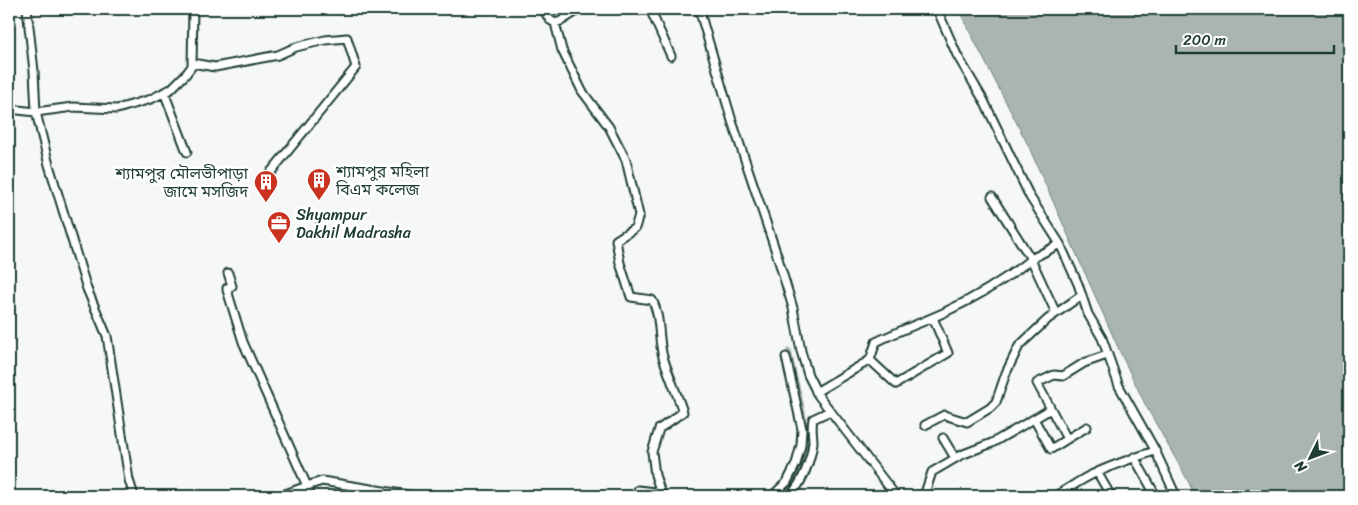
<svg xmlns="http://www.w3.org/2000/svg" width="1358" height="505" viewBox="0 0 1358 505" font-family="Sriracha,'Noto Sans Bengali',sans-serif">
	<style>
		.water { fill: #aab5b1; stroke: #72857f }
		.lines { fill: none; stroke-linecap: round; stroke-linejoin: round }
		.canal { stroke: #aab5b1; stroke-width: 5.5 }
		.minor-casing { stroke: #1f3d34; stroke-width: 11 }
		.minor { stroke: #fff; stroke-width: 7 }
		.labels { text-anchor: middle; stroke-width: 5; stroke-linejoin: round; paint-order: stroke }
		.poi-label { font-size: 16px; fill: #1f3d34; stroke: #fff; text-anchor: start }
	</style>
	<rect width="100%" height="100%" fill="#f6f7f7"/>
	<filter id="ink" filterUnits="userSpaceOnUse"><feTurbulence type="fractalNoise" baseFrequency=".02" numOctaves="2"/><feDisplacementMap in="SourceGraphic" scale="10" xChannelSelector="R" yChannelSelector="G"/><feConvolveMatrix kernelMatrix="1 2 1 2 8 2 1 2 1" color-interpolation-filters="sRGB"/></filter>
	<g filter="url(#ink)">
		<!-- water -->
		<path class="water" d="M958 9H1349V496H1195L1187 479 1146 406 1121 354 1027 143Z"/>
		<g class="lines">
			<!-- canal -->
			<path class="canal" d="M778 496C826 453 798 404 789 351"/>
			<!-- minor casing -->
			<g class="minor-casing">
				<path id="minor" d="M27 9 34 71 36 112 49 165 87 289 107 336 129 480 134 496
					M543 9 550 20 555 23 561 21 580 9
					M650 9 671 56
					M699 9 732 121 777 255 793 308 801 351 808 375 818 395 896 496
					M937 9 957 55 984 101 1030 197 1060 244 1078 284 1088 314 1102 338 1119 386 1155 450 1176 496
					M555 23 562 50 582 91 609 127 626 160 639 215 635 228 616 240 620 263 631 297 652 300C661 316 658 339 663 357 669 376 677 394 683 412L659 429 652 452 655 475 662 496
					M192 63 215 67 278 55 296 47 325 40 347 38 356 67 262 183
					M164 92 187 152
					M9 109 36 112 73 107 117 109 151 99 171 89 186 74 192 66 193 9
					M228 273 232 286 227 288V290L243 342 307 486 322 481 414 496
					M1056 313 1031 259 1060 244
					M870 360 896 384 948 353 933 318
					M816 392 870 360 876 342C898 331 921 323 943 313 975 298 1004 281 1031 259L992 197
					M1051 409 1067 439 1087 427
					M1034 419 1051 449 1067 439
					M925 425 944 415 967 422 990 408 996 402 1006 373 1019 346 1048 319 1082 295
					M943 438 955 458
					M1134 457 1156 496
					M1097 472 1111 496
					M638 490 655 492 660 496
					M280 496 307 486 311 496
					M772 496 787 482 796 464 801 445 802 429 786 357
					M790 496C802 483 811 461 813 442 813 435 811 427 813 419L830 411
					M920 496 925 493 932 472 961 455 992 443 1051 409 1037 383 1054 375 1063 376 1084 363 1107 355
					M1055 496C1067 490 1077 482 1089 476 1111 465 1133 458 1155 451"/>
			</g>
			<!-- minor -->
			<use href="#minor" class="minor"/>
		</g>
	</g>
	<!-- icons -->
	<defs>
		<g id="building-pin" transform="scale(1.25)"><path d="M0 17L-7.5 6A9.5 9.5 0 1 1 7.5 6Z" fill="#c8321e" stroke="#fff"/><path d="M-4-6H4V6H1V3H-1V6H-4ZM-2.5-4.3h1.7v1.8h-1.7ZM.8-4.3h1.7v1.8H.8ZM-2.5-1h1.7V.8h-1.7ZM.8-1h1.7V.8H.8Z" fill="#fff"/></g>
		<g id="office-pin" transform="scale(1.25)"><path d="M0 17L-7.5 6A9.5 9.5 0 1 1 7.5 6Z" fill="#c8321e" stroke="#fff"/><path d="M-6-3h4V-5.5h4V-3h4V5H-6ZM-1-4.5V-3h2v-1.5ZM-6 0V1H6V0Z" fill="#fff"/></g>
	</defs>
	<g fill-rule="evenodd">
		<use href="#building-pin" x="319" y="180"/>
		<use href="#building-pin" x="266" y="182"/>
		<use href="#office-pin" x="279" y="223"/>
	</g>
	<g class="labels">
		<!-- poi labels -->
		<g class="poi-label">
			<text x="336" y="177">শ্যামপুর মহিলা<tspan x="336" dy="18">বিএম কলেজ</tspan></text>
			<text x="248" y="179" text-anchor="end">শ্যামপুর মৌলভীপাড়া<tspan x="248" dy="18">জামে মসজিদ</tspan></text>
			<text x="296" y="220">Shyampur<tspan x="296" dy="18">Dakhil Madrasha</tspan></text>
		</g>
	</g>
	<!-- margin -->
	<rect width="1358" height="505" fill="none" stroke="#fff" stroke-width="30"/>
	<rect x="15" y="15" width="1328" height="475" fill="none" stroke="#1f3d34" stroke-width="2" filter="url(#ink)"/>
	<!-- north arrow -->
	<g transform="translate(1310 458) rotate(228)" stroke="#ffffff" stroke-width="4" paint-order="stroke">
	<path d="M0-4L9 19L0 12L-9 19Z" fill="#1f3d34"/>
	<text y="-8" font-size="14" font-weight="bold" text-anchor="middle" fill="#1f3d34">N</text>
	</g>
	<!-- scale -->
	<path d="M1176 45v8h158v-8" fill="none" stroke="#1f3d34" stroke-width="2.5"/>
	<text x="1183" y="45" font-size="15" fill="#1f3d34" stroke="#ffffff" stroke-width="4" paint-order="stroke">200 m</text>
</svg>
